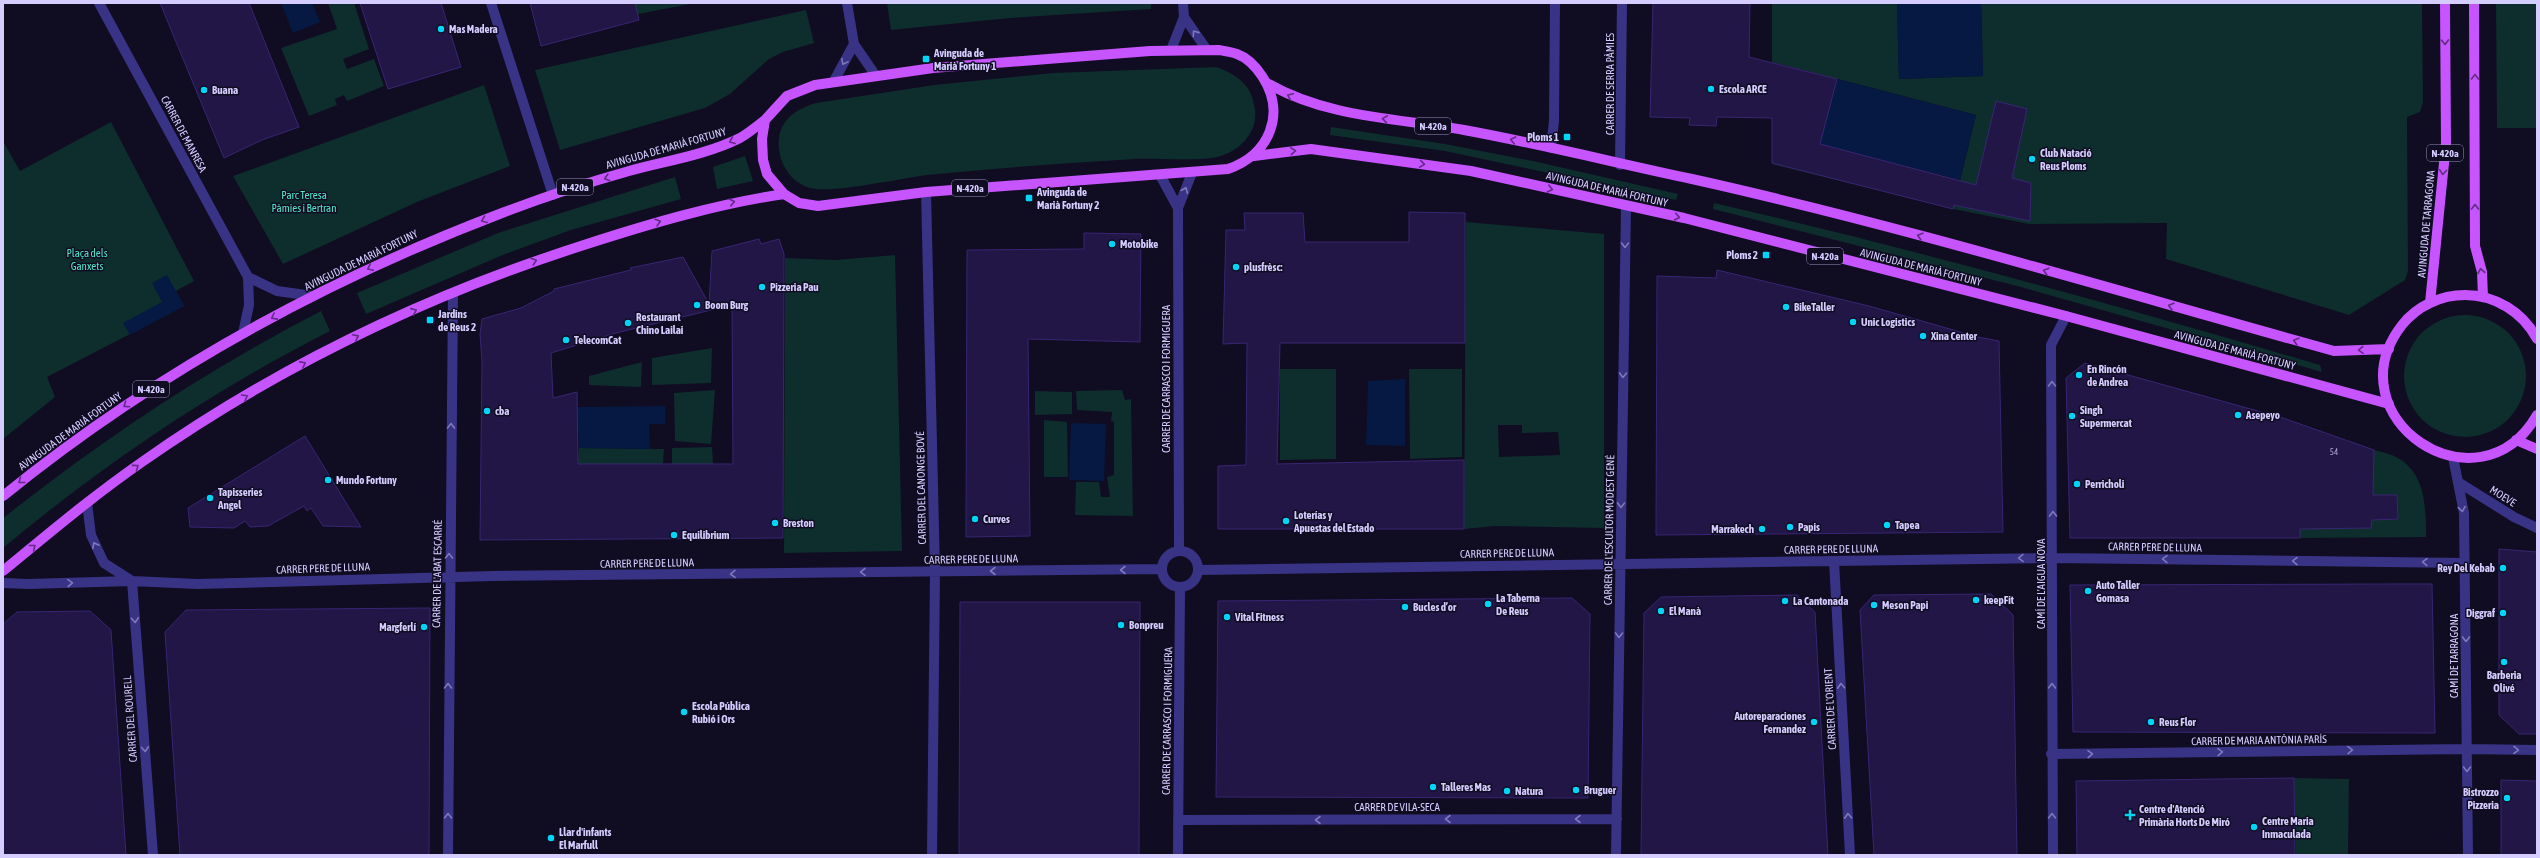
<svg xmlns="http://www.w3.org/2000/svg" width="2540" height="858" viewBox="0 0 2540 858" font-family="'Asap Condensed',sans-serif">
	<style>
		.green { fill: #0e2d2d; fill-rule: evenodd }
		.water { fill: #051942 }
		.building { fill: #211645; stroke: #382673; fill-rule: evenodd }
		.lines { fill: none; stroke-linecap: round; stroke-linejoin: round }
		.lane { stroke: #393385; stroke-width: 10 }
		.street { stroke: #393385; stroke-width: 10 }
		.primary { stroke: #c654ff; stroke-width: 10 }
		.oneway { stroke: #7f78bc }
		.oneway2 { stroke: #622c85 }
		.poi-dot { fill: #00d5f8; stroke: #100c22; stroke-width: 1.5 }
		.labels { text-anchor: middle; stroke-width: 3; stroke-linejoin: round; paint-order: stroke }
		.number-label { font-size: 9px; fill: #a89fd0 }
		.shield { fill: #100c22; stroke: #9a93bd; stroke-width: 1 }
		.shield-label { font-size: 10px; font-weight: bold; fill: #d5cdff }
		.poi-label { font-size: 11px; font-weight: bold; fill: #d5cdff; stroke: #100c22; text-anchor: start }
		.street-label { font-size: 11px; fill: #d5cdff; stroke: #100c22 }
		.park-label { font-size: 11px; fill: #4fe8c8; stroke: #100c22 }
	</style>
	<rect width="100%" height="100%" fill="#100c22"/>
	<!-- green -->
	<path class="green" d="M328 3H354L369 49 343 59 347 69 374 59 384 86 347 101 344 95 335 99 337 105 309 116 281 48 337 29Z
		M635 3H696L638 14Z
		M887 3H1151V9L1010 18 891 30Z
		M1772 3H1897L1899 79 1983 76 1981 3H2422L2423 102 2420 112 2407 117 2408 271 2405 280 2349 315 2166 259 2167 223 2029 224 1953 209 1772 164ZM1772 62 1976 115 1953 209 1772 163Z
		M2496 3H2537V128H2497Z
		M806 10 814 43 783 52 769 59 730 94 705 108 560 150 535 70Z
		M1216 67C1238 75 1252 85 1255 110 1258 131 1241 150 1221 156 1202 162 1158 158 1135 159 1066 163 997 168 928 175 902 178 831 194 810 188 785 181 772 150 782 127 789 113 803 107 816 103L934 85 1053 73Z
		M484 85 510 166 417 202 283 264 233 176Z
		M111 122 194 281 176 291 184 306 47 377 55 397 3 439V141L20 171Z
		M1331 127 1445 144 1533 161 1678 194 1676 200 1445 151 1330 135Z
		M745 156 753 181 717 189 713 167Z
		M675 177 681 199 571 230 505 254 366 314 357 293 498 233Z
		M1714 203C1918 250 2119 306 2320 365L2322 372 2017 286 1713 209Z
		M1466 222 1604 234V528L1495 526 1464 529ZM1522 425V433L1558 432 1560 455 1499 457 1498 425Z
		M895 255 902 551 784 553 785 258 836 260Z
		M321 311 330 331C212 391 105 463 3 548V518C106 437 205 371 321 311Z
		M2404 376a61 61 0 1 1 122 0a61 61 0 1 1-122 0Z
		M712 348 711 383 652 385V358Z
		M642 362 641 387 589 385V376Z
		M1280 369H1336V459L1280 460Z
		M1409 369H1462V457L1410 459Z
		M715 390 711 444 675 441 674 393Z
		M1122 390 1125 400 1131 399 1133 516 1075 515 1076 482H1099L1101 497H1110L1107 477 1114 475V422L1111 421 1112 412 1077 410 1076 391Z
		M1035 391 1072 392V414L1035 415Z
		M1044 420 1067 422 1068 477H1044Z
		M712 447 713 464H672V448Z
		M579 448 664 449 663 464H578Z
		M2374 450C2382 452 2391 454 2398 458 2426 474 2426 509 2426 537L2300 538 2299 513 2373 480Z
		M2294 778 2349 779 2348 855H2296Z"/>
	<!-- water -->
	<path class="water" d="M281 3H312L320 22 293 33Z
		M1897 3H1981L1983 76 1899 79Z
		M1837 79 1976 115 1960 180 1820 144Z
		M167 275 184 306 130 335 123 323 162 302 152 283Z
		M1405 379V446L1366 445 1368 381Z
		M665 406V424H649L650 449 579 448 577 407Z
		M1071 423 1106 424 1104 481 1069 480Z"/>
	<!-- building -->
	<path class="building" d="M160 3H249L299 127 262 140 224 158Z
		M360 3H441L461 67 388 89Z
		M530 3H635L639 20 541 46Z
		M1653 3H1750L1749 57 1837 79 1820 144 1976 185 1996 101 2027 109 2012 178 2031 183 2030 221 1954 205 1953 209 1772 163V118L1717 117 1716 126 1689 125 1690 118 1650 117Z
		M1409 212 1465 213V343H1280L1277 464 1464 460V529H1218V466L1246 465 1247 343 1223 344 1226 230H1245L1244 213H1303L1305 242H1409Z
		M1084 233 1141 234 1140 342 1028 339 1030 536 966 537 967 250 1084 249Z
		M759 239 761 244 779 239 784 254 783 538 480 540 482 361 480 334 482 319 521 308 554 291V289L631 270 630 268 683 257 709 304 712 251ZM732 305 733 464H578L577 392 553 398 551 353 616 333Z
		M1717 270 1869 306 1978 337 1999 341 2003 532 1656 535 1657 276 1716 278Z
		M2085 363 2283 418 2374 450 2373 495H2397L2398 519 2372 520 2371 528 2300 529V538H2070L2066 378Z
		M305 436 361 527 323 526 311 508 307 511 304 506 268 526 250 527 245 521 234 528 190 527 188 508Z
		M2499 549 2537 552V734H2519L2499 715Z
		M2394 584H2432L2435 733 2073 732 2070 585Z
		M1991 594 2013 615 2017 855H1874L1860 610 1874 595Z
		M1797 595 1815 612 1828 855H1641L1644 613 1661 597Z
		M1572 598 1590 614 1588 798 1216 797 1218 601Z
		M960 602H1140L1139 855H959Z
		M430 608 429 855H180L165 632 186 610Z
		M90 611 111 630 126 855H3V624L17 612Z
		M2294 778 2295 855H2077L2076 781Z
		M2501 780 2537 781V855H2501Z"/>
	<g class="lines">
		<!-- lane -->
		<path class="lane" d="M1551 148 1554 121 1555 3
			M1620 165 1622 3
			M2458 482 2514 517 2537 528"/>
		<!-- street -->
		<path class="street" d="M99 3 248 277 249 305 243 333
			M491 3 553 195
			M847 3 854 44 876 76
			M1184 17 1207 50
			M1171 50 1184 17 1183 3
			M834 81 854 44
			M1160 175 1178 208
			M926 192 935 571 932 855
			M248 277 277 291 313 296
			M2453 457 2464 513 2468 855
			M87 503 91 535 104 563 132 581
			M1179 550 1178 208 1192 173
			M1162 569a18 18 0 1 1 36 0a18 18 0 1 1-36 0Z
			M1834 561 1850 855
			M1198 570 2054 558 2464 563
			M132 581 153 855
			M3 583 28 584 132 581 197 584 493 576 1162 569
			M2051 754 2467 749 2537 750
			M1178 820 1617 819
			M448 855 453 293
			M1178 855 1180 587
			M1616 855 1626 206
			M2053 855 2051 345 2066 316"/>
		<!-- primary -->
		<path class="primary" d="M2474 3 2475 246 2482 272 2483 297
			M1219 50C1225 51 1232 52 1237 54 1248 58 1256 67 1262 76 1287 114 1269 155 1228 169L926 192 818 206 799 203 784 194 767 174 763 160 762 139 765 120 787 96 815 85 933 68 1150 51Z
			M1267 83C1328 118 1397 118 1464 130 1541 144 1616 163 1692 179 1908 227 2120 292 2334 351L2389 349
			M1254 156 1311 149 1471 171 1684 218 2066 316 2389 404
			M2430 303 2446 143 2445 3
			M2537 339C2523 312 2495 295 2465 295 2441 295 2417 306 2402 325 2331 417 2478 517 2537 415
			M2516 440 2537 449
			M3 496C152 375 323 281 502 213 544 197 586 183 629 171 665 161 706 155 740 138 749 133 757 126 765 120
			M3 571C48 534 93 496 142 462 277 367 430 294 587 244 652 223 717 204 784 194"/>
	</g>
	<!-- one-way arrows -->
	<defs><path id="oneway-chevron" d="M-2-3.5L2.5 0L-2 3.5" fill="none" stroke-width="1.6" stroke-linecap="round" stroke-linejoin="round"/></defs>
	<g class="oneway">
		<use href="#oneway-chevron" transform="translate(1195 33) rotate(-125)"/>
		<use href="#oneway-chevron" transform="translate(844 62) rotate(118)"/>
		<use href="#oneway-chevron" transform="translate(1185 190) rotate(-67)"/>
		<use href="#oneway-chevron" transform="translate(1625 245) rotate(91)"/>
		<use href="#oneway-chevron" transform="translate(1623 375) rotate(91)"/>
		<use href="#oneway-chevron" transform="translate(2052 384) rotate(-91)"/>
		<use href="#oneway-chevron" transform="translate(451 426) rotate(-89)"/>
		<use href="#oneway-chevron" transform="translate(1621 505) rotate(91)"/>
		<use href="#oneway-chevron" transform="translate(2462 509) rotate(81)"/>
		<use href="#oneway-chevron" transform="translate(2053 514) rotate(-91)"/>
		<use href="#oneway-chevron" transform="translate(95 545) rotate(-117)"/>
		<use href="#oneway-chevron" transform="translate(449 556) rotate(-89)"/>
		<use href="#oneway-chevron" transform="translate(2021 558) rotate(179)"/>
		<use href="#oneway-chevron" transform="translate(2165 559) rotate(-179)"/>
		<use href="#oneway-chevron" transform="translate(2295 561) rotate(-179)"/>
		<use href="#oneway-chevron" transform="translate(2425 562) rotate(-179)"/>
		<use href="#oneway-chevron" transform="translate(1123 570) rotate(180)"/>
		<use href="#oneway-chevron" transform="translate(993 571) rotate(180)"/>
		<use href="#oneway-chevron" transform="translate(863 572) rotate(179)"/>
		<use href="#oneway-chevron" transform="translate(733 574) rotate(179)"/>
		<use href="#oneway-chevron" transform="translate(70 583) rotate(-2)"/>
		<use href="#oneway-chevron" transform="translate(135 620) rotate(86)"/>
		<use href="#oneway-chevron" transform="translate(1619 635) rotate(91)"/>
		<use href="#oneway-chevron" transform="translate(2466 639) rotate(90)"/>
		<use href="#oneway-chevron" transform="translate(448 686) rotate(-90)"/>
		<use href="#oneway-chevron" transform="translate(1841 686) rotate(-93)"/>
		<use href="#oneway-chevron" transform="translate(2052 686) rotate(-89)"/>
		<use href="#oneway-chevron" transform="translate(145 749) rotate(86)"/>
		<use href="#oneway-chevron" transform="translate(2350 750) rotate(-1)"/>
		<use href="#oneway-chevron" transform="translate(2516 750) rotate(1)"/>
		<use href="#oneway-chevron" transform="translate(2220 752) rotate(-1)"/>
		<use href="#oneway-chevron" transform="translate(2090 754) rotate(-1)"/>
		<use href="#oneway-chevron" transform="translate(2467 769) rotate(90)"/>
		<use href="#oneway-chevron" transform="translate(448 816) rotate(-90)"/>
		<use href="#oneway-chevron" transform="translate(1848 816) rotate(-93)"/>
		<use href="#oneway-chevron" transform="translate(2052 816) rotate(-91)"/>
		<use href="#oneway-chevron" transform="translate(1448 819) rotate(180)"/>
		<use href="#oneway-chevron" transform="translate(1578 819) rotate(180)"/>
		<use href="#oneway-chevron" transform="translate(1318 820) rotate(180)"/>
	</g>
	<g class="oneway2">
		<use href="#oneway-chevron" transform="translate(2445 42) rotate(89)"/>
		<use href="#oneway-chevron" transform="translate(2475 77) rotate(-90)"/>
		<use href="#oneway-chevron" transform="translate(1290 96) rotate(-155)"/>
		<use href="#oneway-chevron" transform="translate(1385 119) rotate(-172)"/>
		<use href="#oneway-chevron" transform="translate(1513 140) rotate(-169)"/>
		<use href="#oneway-chevron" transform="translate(732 141) rotate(158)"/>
		<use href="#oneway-chevron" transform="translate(1293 151) rotate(-5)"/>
		<use href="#oneway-chevron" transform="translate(1422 164) rotate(8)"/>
		<use href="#oneway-chevron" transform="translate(2443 172) rotate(95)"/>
		<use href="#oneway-chevron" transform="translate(607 178) rotate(164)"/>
		<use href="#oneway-chevron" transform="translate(1550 189) rotate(13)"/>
		<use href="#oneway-chevron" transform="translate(732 202) rotate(-13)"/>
		<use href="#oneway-chevron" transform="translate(2475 207) rotate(-90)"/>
		<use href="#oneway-chevron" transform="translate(1677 217) rotate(12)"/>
		<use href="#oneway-chevron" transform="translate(484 220) rotate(159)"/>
		<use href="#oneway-chevron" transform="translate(658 222) rotate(-16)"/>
		<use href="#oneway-chevron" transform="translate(1920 236) rotate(-164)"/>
		<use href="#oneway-chevron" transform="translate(534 261) rotate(-18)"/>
		<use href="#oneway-chevron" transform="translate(370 268) rotate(155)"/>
		<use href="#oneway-chevron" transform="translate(2046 271) rotate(-164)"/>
		<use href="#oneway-chevron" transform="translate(2481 271) rotate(-100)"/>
		<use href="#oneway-chevron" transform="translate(2171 306) rotate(-164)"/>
		<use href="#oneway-chevron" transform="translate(414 311) rotate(-24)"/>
		<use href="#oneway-chevron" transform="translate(274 317) rotate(152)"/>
		<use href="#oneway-chevron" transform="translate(356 337) rotate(-26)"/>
		<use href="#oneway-chevron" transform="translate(2296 341) rotate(-164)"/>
		<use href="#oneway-chevron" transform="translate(2361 350) rotate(177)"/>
		<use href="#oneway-chevron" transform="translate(303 364) rotate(-28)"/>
		<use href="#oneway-chevron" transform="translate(245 397) rotate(-31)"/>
		<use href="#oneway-chevron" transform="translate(126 405) rotate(146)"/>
		<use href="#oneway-chevron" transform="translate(136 467) rotate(-36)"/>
		<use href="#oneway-chevron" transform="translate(21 481) rotate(142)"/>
		<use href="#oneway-chevron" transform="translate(33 547) rotate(-39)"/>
	</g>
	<!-- markers -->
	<g class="poi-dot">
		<circle cx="441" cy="29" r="4"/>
		<rect x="922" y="55" width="8" height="8" rx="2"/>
		<circle cx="1711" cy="89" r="4"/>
		<circle cx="204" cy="90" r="4"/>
		<rect x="1563" y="133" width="8" height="8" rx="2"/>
		<circle cx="2032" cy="159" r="4"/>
		<rect x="1025" y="194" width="8" height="8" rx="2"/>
		<circle cx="1112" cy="244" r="4"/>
		<rect x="1762" y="251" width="8" height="8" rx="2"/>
		<circle cx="1236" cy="267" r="4"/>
		<circle cx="762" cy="287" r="4"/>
		<circle cx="697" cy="305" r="4"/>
		<circle cx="1786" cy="307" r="4"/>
		<rect x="426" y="316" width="8" height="8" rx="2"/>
		<circle cx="1853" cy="322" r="4"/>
		<circle cx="628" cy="323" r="4"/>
		<circle cx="1923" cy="336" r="4"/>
		<circle cx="566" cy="340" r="4"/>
		<circle cx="2079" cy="375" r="4"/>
		<circle cx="487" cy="411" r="4"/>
		<circle cx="2238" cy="415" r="4"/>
		<circle cx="2072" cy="416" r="4"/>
		<circle cx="328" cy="480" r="4"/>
		<circle cx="2077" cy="484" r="4"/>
		<circle cx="210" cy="498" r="4"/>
		<circle cx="975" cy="519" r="4"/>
		<circle cx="1286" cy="521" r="4"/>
		<circle cx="775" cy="523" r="4"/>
		<circle cx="1887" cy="525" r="4"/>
		<circle cx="1790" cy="527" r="4"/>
		<circle cx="1762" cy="529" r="4"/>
		<circle cx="674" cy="535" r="4"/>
		<circle cx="2503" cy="568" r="4"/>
		<circle cx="2088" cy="591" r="4"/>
		<circle cx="1976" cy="600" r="4"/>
		<circle cx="1785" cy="601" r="4"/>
		<circle cx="1488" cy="604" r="4"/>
		<circle cx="1874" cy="605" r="4"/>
		<circle cx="1405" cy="607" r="4"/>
		<circle cx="1661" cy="611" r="4"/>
		<circle cx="2503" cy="613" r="4"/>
		<circle cx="1227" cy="617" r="4"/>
		<circle cx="1121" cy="625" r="4"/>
		<circle cx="424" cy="627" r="4"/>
		<circle cx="2504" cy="662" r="4"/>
		<circle cx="684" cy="712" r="4"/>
		<circle cx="1814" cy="722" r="4"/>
		<circle cx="2151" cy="722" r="4"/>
		<circle cx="1433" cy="787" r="4"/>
		<circle cx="1576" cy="790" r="4"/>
		<circle cx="1507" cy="791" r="4"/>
		<circle cx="2507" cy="798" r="4"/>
		<path d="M2128 809h4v4h4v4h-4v4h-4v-4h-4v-4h4z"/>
		<circle cx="2254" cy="827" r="4"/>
		<circle cx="551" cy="838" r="4"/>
	</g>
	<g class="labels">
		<!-- number labels -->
		<g class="number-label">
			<text x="2334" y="455">54</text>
		</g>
		<!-- shield labels -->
		<g class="shield">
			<rect x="1415" y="118" width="36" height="16" rx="3"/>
			<rect x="2427" y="145" width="36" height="16" rx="3"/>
			<rect x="557" y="179" width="36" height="16" rx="3"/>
			<rect x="952" y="180" width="36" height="16" rx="3"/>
			<rect x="1807" y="248" width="36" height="16" rx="3"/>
			<rect x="133" y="381" width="36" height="16" rx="3"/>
		</g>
		<g class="shield-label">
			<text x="1433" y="130">N-420a</text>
			<text x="2445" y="157">N-420a</text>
			<text x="575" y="191">N-420a</text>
			<text x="970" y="192">N-420a</text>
			<text x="1825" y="260">N-420a</text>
			<text x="151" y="393">N-420a</text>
		</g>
		<!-- poi labels -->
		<g class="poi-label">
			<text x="449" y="33">Mas Madera</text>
			<text x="934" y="57">Avinguda de<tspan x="934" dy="13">Marià Fortuny 1</tspan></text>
			<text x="1719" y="93">Escola ARCE</text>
			<text x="212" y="94">Buana</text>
			<text x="1559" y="141" text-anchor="end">Ploms 1</text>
			<text x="2040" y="157">Club Natació<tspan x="2040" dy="13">Reus Ploms</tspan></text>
			<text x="1037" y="196">Avinguda de<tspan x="1037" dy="13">Marià Fortuny 2</tspan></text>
			<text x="1120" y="248">Motobike</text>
			<text x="1758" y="259" text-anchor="end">Ploms 2</text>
			<text x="1244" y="271">plusfrèsc:</text>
			<text x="770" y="291">Pizzeria Pau</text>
			<text x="705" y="309">Boom Burg</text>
			<text x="1794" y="311">BikeTaller</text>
			<text x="438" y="318">Jardins<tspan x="438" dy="13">de Reus 2</tspan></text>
			<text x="636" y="321">Restaurant<tspan x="636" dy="13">Chino Lailai</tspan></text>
			<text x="1861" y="326">Unic Logistics</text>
			<text x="1931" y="340">Xina Center</text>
			<text x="574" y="344">TelecomCat</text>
			<text x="2087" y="373">En Rincón<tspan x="2087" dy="13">de Andrea</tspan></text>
			<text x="2080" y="414">Singh<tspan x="2080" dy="13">Supermercat</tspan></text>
			<text x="495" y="415">cba</text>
			<text x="2246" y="419">Asepeyo</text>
			<text x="336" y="484">Mundo Fortuny</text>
			<text x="2085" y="488">Perricholi</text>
			<text x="218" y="496">Tapisseries<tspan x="218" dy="13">Angel</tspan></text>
			<text x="1294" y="519">Loterías y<tspan x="1294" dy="13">Apuestas del Estado</tspan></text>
			<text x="983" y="523">Curves</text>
			<text x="783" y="527">Breston</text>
			<text x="1895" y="529">Tapea</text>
			<text x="1798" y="531">Papis</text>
			<text x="1754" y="533" text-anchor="end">Marrakech</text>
			<text x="682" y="539">Equilibrium</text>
			<text x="2495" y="572" text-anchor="end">Rey Del Kebab</text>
			<text x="2096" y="589">Auto Taller<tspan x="2096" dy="13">Gomasa</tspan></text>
			<text x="1496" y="602">La Taberna<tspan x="1496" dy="13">De Reus</tspan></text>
			<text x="1984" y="604">keepFit</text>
			<text x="1793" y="605">La Cantonada</text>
			<text x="1882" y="609">Meson Papi</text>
			<text x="1413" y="611">Bucles d’or</text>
			<text x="1669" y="615">El Manà</text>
			<text x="2495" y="617" text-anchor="end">Diggraf</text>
			<text x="1235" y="621">Vital Fitness</text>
			<text x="1129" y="629">Bonpreu</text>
			<text x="416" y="631" text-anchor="end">Margferlí</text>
			<text x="2504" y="679" text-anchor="middle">Barberia<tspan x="2504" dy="13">Olivé</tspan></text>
			<text x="692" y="710">Escola Pública<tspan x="692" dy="13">Rubió i Ors</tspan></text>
			<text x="1806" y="720" text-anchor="end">Autoreparaciones<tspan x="1806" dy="13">Fernandez</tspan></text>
			<text x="2159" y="726">Reus Flor</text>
			<text x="1441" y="791">Talleres Mas</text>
			<text x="1584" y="794">Bruguer</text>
			<text x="1515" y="795">Natura</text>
			<text x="2499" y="796" text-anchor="end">Bistrozzo<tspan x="2499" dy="13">Pizzeria</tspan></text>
			<text x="2139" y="813">Centre d'Atenció<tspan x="2139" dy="13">Primària Horts De Miró</tspan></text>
			<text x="2262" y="825">Centre Maria<tspan x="2262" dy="13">Inmaculada</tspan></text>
			<text x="559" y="836">Llar d'infants<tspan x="559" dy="13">El Marfull</tspan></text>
		</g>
		<!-- street labels -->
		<g class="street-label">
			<text transform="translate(1610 84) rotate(-90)" y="4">CARRER DE SERRA PÀMIES</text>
			<text transform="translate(184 134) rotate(62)" y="4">CARRER DE MANRESA</text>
			<text transform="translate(666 148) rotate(-16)" y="4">AVINGUDA DE MARIÀ FORTUNY</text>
			<text transform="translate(1607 189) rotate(13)" y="4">AVINGUDA DE MARIÀ FORTUNY</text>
			<text transform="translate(2426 224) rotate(-85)" y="4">AVINGUDA DE TARRAGONA</text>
			<text transform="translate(361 260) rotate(-26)" y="4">AVINGUDA DE MARIÀ FORTUNY</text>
			<text transform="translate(1921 267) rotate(14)" y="4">AVINGUDA DE MARIÀ FORTUNY</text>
			<text transform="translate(2235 350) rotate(15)" y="4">AVINGUDA DE MARIÀ FORTUNY</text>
			<text transform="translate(1166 379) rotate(-90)" y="4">CARRER DE CARRASCO I FORMIGUERA</text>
			<text transform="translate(70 431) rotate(-36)" y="4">AVINGUDA DE MARIÀ FORTUNY</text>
			<text transform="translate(921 488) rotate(-91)" y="4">CARRER DEL CANONGE BOVÉ</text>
			<text transform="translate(2503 496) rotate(32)" y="4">MOEVE</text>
			<text transform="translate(1609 530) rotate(-89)" y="4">CARRER DE L'ESCULTOR MODEST GENÉ</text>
			<text transform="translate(2155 547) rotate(1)" y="4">CARRER PERE DE LLUNA</text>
			<text transform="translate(1831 549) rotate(-1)" y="4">CARRER PERE DE LLUNA</text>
			<text transform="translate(1507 553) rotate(-1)" y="4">CARRER PERE DE LLUNA</text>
			<text transform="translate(971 559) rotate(-1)" y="4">CARRER PERE DE LLUNA</text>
			<text transform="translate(647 563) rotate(-1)" y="4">CARRER PERE DE LLUNA</text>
			<text transform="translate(323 568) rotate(-2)" y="4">CARRER PERE DE LLUNA</text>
			<text transform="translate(437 574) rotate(-89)" y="4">CARRER DE L'ABAT ESCARRÉ</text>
			<text transform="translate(2041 584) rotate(-90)" y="4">CAMÍ DE L'AIGUA NOVA</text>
			<text transform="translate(2454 656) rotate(-90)" y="4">CAMÍ DE TARRAGONA</text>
			<text transform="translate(1830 709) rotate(-93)" y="4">CARRER DE L'ORIENT</text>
			<text transform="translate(130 719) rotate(-94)" y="4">CARRER DEL ROURELL</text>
			<text transform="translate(1167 721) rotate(-89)" y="4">CARRER DE CARRASCO I FORMIGUERA</text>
			<text transform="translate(2259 740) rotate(-1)" y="4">CARRER DE MARIA ANTÒNIA PARÍS</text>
			<text x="1397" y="811">CARRER DE VILA-SECA</text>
		</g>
		<!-- park labels -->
		<g class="park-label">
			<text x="304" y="199">Parc Teresa<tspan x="304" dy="13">Pàmies i Bertran</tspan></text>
			<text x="87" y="257">Plaça dels<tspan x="87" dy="13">Ganxets</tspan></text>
		</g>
	</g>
	<!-- border -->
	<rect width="2540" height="858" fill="none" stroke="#d5cdff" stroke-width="8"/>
</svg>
